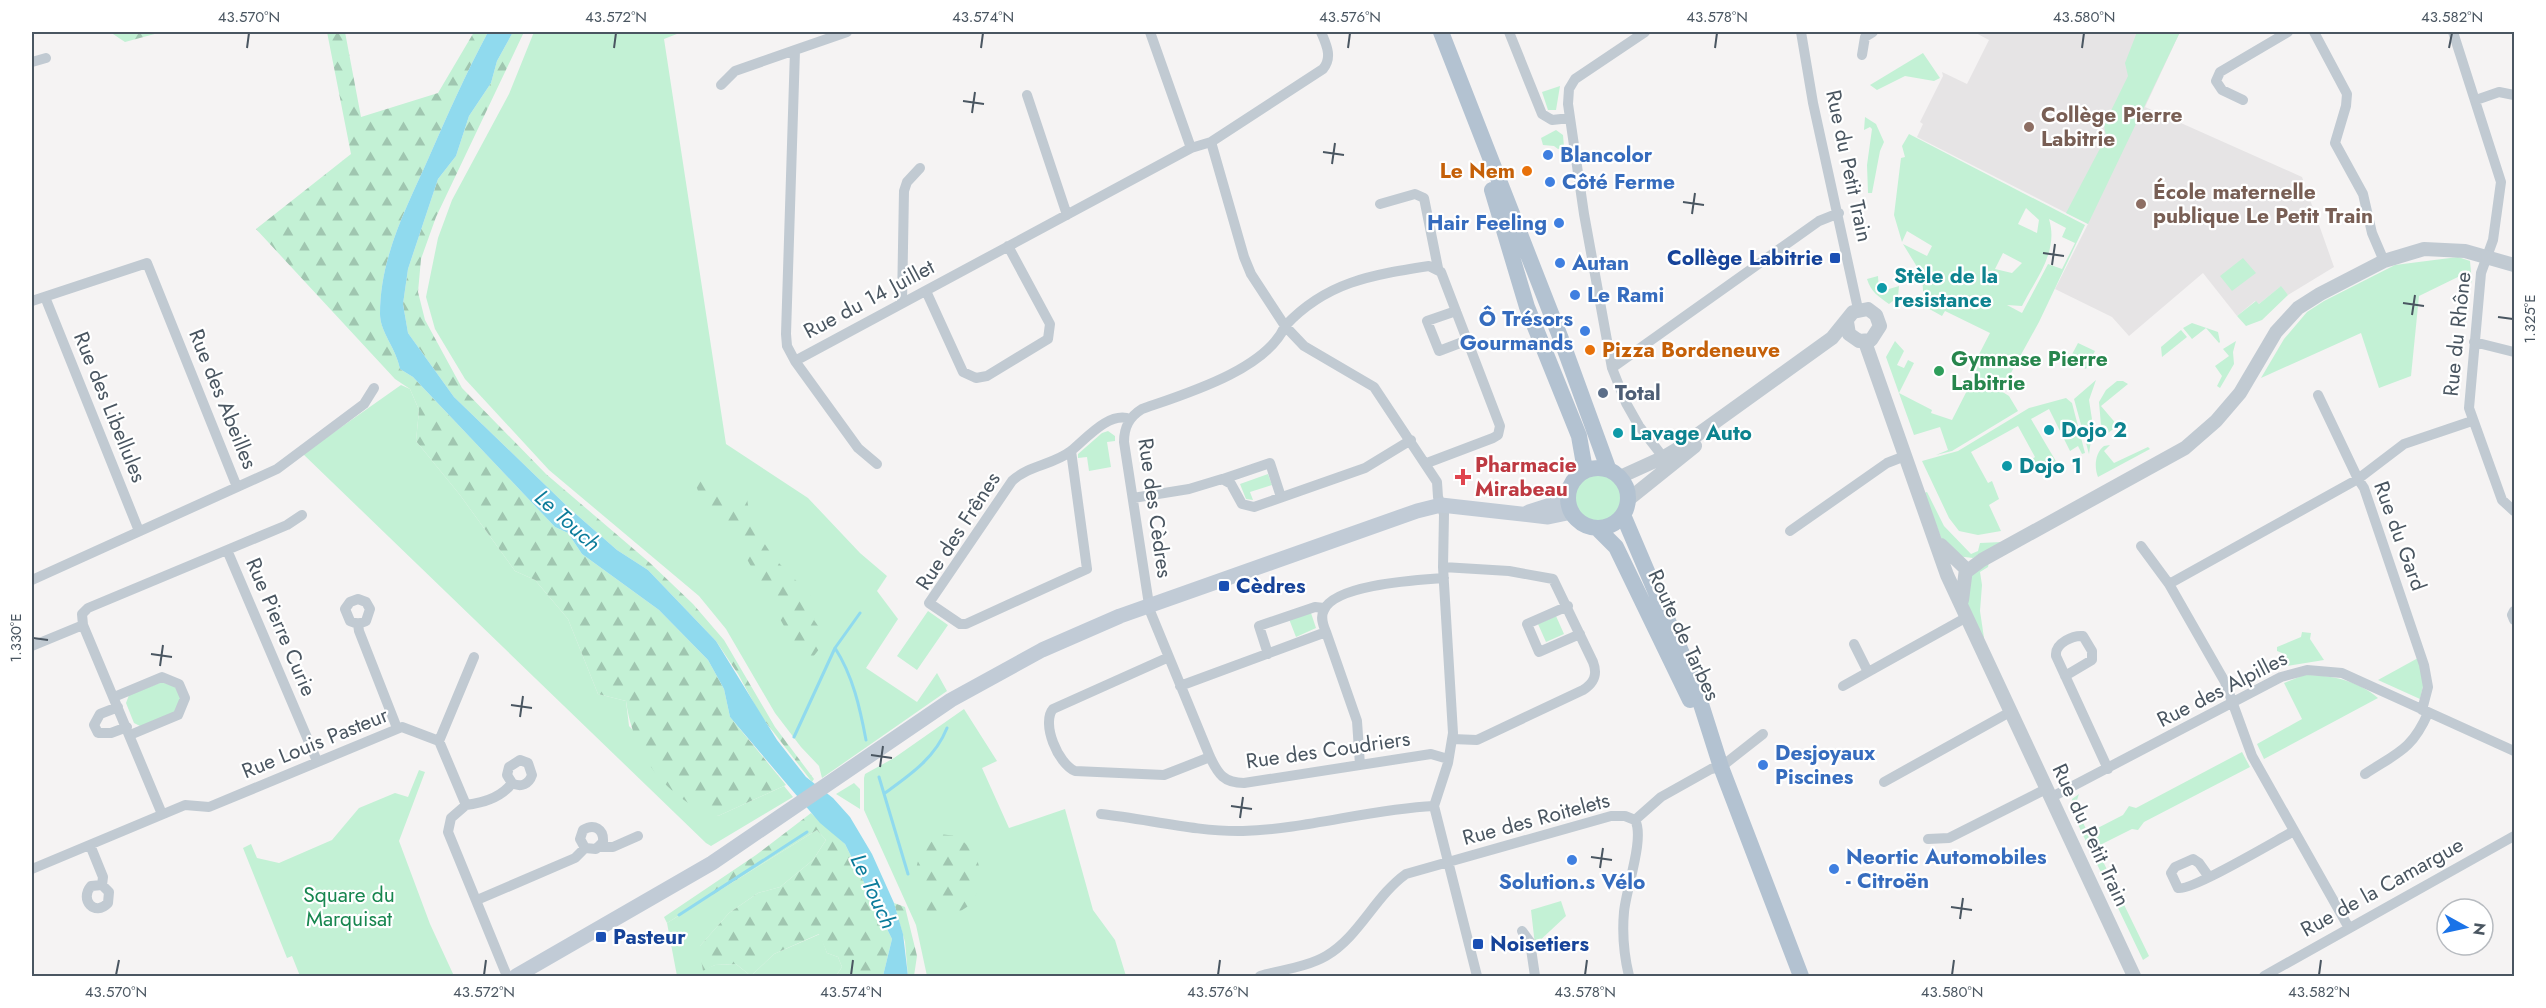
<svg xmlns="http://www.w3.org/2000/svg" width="2546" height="1008" viewBox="0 0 2546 1008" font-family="Jost,sans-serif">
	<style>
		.education { fill: #e6e4e5 }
		.green { fill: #c3f1d5; fill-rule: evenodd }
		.forest { fill: url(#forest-firs) }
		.water { fill: #90daee }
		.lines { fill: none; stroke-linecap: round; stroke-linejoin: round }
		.stream { stroke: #90daee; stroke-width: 3 }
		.minor { stroke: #c1cad2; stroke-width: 10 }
		.tertiary { stroke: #c1cad2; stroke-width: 14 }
		.secondary { stroke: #c1cbd6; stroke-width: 15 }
		.primary { stroke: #b3c2d1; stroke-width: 16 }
		.ticks { fill: none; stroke: #4a5661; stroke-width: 2 }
		.education-dot { fill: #8d6e63; stroke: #fff; stroke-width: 2 }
		.shop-dot { fill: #3f7fe0; stroke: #fff; stroke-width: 2 }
		.food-dot { fill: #e8710a; stroke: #fff; stroke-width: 2 }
		.transit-dot { fill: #1a4fb4; stroke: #fff; stroke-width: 2 }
		.culture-dot { fill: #0f9aa8; stroke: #fff; stroke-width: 2 }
		.leisure-dot { fill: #2e9e5b; stroke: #fff; stroke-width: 2 }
		.service-dot { fill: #5c6f8a; stroke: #fff; stroke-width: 2 }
		.health-dot { fill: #e0444e; stroke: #fff; stroke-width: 2 }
		.labels { text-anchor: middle; stroke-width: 4.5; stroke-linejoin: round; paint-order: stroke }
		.education-label { font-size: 21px; font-weight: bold; fill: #785e54; stroke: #fff; text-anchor: start }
		.shop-label { font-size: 21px; font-weight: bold; fill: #366cbe; stroke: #fff; text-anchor: start }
		.street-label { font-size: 21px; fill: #4a5661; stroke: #fff }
		.food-label { font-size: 21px; font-weight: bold; fill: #c56008; stroke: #fff; text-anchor: end }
		.transit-label { font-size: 21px; font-weight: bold; fill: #164399; stroke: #fff; text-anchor: start }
		.culture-label { font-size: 21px; font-weight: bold; fill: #0d838f; stroke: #fff; text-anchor: start }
		.leisure-label { font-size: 21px; font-weight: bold; fill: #27864d; stroke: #fff; text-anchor: start }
		.service-label { font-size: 21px; font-weight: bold; fill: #4e5e75; stroke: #fff; text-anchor: start }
		.health-label { font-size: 21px; font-weight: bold; fill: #be3a42; stroke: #fff; text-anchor: start }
		.park-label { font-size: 21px; fill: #17864f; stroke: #fff }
		.water-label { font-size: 22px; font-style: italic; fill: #0c7c9b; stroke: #fff }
		.neatline { fill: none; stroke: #4a5661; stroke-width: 2 }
		.ticks-label { font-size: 15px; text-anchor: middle; fill: #4a5661 }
	</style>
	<defs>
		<pattern id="forest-firs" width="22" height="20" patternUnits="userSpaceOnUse" patternTransform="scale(1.5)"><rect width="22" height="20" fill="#c3f1d5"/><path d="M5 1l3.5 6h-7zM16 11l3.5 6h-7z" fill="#a0c6b0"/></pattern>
	</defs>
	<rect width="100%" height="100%" fill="#f5f3f3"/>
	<!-- education -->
	<path class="education" d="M1974 32H2180L2145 107 2302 177 2334 267 2288 295 2280 287 2259 304 2255 301 2237 316 2203 273 2129 336 2112 317 2055 289 2088 224 1917 137 1923 124 1920 122 1943 76 1942 72 1967 84 1989 40Z"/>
	<!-- green -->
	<path class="green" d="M534 32H682L664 39 726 444 808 498 860 553 887 576 877 591 898 619 866 668 917 702 937 673 947 691 822 778 819 766 801 747 775 713 726 629 699 596 549 470 465 379 435 329 426 297 438 238 452 200 509 94Z
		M2137 32H2180L2088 224 2066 213 2106 137 2104 125 2128 76 2125 63Z
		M1923 53 1940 78 1934 81 1905 76 1877 90 1870 85Z
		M1560 86 1556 110H1548L1542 92Z
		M1865 117 1876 124 1884 142 1880 151 1872 193H1868L1867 165 1872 129 1870 127 1864 130Z
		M1556 130 1563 135 1564 147 1558 149 1554 146 1543 145 1541 138Z
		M1909 134 2085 225 2039 322 2001 391 2009 396 2018 411 1952 451 1936 455 1948 450 1940 427 1914 435 1886 357 1895 341 1904 351 1897 365 1904 368 1908 360 1914 363 1899 393 1932 410 1931 413 1952 420 1977 371 1972 368 1990 333 1945 311 1942 316 1924 306 1922 275 1903 244 1927 256 1932 246 1907 231 1902 242 1894 215 1901 158 1905 157 1902 146ZM2026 208 2039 220 2037 233 2018 224ZM2049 219 2066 228 2062 237 2075 243 2062 269 2048 264 2022 313 2007 305 2022 306C2036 278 2059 252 2049 219ZM2003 253 2022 263 2012 273 1995 269Z
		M2458 257 2470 261 2472 283 2469 277 2462 275 2419 296 2411 376 2379 388 2361 333 2261 378 2284 339 2307 312 2324 301 2395 265Z
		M2243 258 2256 273 2232 291 2220 276Z
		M1878 276 1879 292 1899 286 1898 297 1889 304C1878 296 1871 292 1867 279Z
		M2281 286 2288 295 2262 320 2246 326 2237 316 2256 301 2259 304Z
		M2192 323 2218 332 2220 342 2219 343 2206 328 2192 339 2183 328Z
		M2181 330 2187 337 2162 357 2161 347Z
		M2236 341 2233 352 2234 364 2220 388 2217 386 2222 376 2215 366 2229 356 2223 349Z
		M2078 343 2095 351 2086 369 2069 360Z
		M2096 380 2089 400 2093 426 2089 454 2074 399Z
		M2117 381H2123L2128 384 2101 406 2118 426 2102 437 2099 402 2106 390Z
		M401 385 410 389 419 410 416 441 460 495 515 571 535 580 568 619 598 694 626 701 629 726 718 816 784 786 793 797 711 846 706 843 303 454Z
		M2066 398 2072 403 2085 453 2082 454 2078 446 2070 451 2049 409 2031 419 2057 463 2038 473 2031 460 2035 457 2018 426 1971 452 1988 483 1992 481 1999 499 1989 505 2001 531 1978 535 1959 531 1949 518 1922 461 1958 451 2029 408Z
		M1108 431 1115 436V441L1107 442 1111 467 1089 471 1087 457 1078 458V454L1102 433Z
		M2110 445 2104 451 2114 463 2148 447 2150 449 2098 477C2094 467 2095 453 2104 446Z
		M1573 498a25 25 0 1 1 50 0a25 25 0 1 1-50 0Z
		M1268 474 1272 485 1250 492 1253 500 1246 499 1240 484Z
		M1927 492 1944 526 1971 554 1978 551 1980 543 2002 542 1973 558 1956 556 1942 540 1924 493Z
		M1989 562 1988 567 1980 572 1982 585 1980 611 1984 638 1982 639 1967 602 1972 573Z
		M928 611 948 625 917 670 897 656Z
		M1311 613 1316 628 1296 637 1289 619Z
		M1556 616 1564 634 1546 642 1538 624Z
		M2302 632 2311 633 2310 639 2324 660 2287 666 2282 653 2277 651V647L2301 637Z
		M2418 658 2424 682 2420 699 2378 680Z
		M2304 675C2331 675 2357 680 2378 698L2264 759 2257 744 2302 719 2284 683Z
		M162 682 177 687 181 698 175 713 142 727 134 723 126 703 129 695Z
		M964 709 997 761 982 768 1009 828 1065 809 1093 910 1115 940 1126 976H927L916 925 864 810V778L865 774 894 758Z
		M2242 752 2250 767 2144 822 2138 830 2132 829 2096 847 2149 956 2143 960 2071 810 2072 799 2079 794 2075 806 2088 833 2123 815 2129 806 2136 808Z
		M419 770 425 772 399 841 430 924 454 976H300L292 956 287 958 243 848 251 844 257 858 279 863 332 840 359 808 395 793 408 797Z
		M854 783 860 789V809L836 794Z
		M817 830 826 840 813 860 780 887 758 893 729 913 700 946 703 970 715 965 736 964 751 976 774 954 820 934 827 953 838 957 842 967 836 976H677L667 923Z
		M1561 901 1566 916 1535 945 1531 910Z"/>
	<!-- forest -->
	<path class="forest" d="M110 32H162L125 42Z
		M327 32H345L361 117 438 93 474 32H488C466 73 448 114 429 157 407 207 380 256 380 314 380 332 396 348 400 369L413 377 555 527 568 533 582 554 659 610 708 660 724 689 730 717 786 785 718 816C707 811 693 807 684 800 651 777 631 740 626 701L598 694 568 619 535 580 515 571 460 495 416 441 419 410 410 389 395 379 256 229 351 154Z
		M513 32H524L436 217 421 259 418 292 425 320 462 388 546 474 650 563 693 604 724 640 775 727 814 779 812 782 761 716 738 674 716 641 648 570 617 550 569 508 454 397 408 333 403 304 408 269 438 179 456 156 469 116 491 83 497 61Z
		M700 469 710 476 715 489 747 499 751 523 774 558 817 602 814 620 827 639 806 666 732 532 708 518 694 480Z
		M811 813 845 844 892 939 883 976H836L842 967 838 957 827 953 819 934 774 954 751 976 736 964 715 965 703 971 699 947 729 913 758 893 780 887 813 860 826 840 817 830 667 923 664 917 756 855Z
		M939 834 957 836 975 852 982 877 973 903 953 916 927 912C915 873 907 864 939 834Z
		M894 903 905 907 917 956 914 976H908L905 942Z"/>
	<!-- water -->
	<path class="water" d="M488 32H513L497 61 491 83 469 116 456 156 438 179 408 269 403 304 408 333 454 397 569 508 617 550 648 570 716 641 777 740 806 777 833 798 850 817 872 854 894 903 903 934 908 976H883L892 939 845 844 820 823 730 717 724 689 708 660 659 610 582 554 568 533 555 527 413 377 400 369C396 348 380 332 380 314 380 256 407 207 429 157 448 114 466 73 488 32Z"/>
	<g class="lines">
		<!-- stream -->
		<path class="stream" d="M835 648C853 676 860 708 866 740
			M794 737 835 648 860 613
			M879 777 908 874
			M885 793C910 775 935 758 947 728
			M679 915 807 832"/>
		<!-- minor -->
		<path class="minor" d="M847 32 795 50 786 334 787 346 795 361 1191 148
			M1150 32 1191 148 1211 142 1244 257 1251 274 1285 326C1326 282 1371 275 1429 266L1441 272 1500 426 1498 435 1493 438 1427 463
			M1509 32 1542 114 1552 120 1570 118
			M1645 32 1575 79 1569 89 1568 104 1584 214 1612 368 1626 403 1639 426 1667 462
			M1801 32 1813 103 1858 309
			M2314 32 2347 94 2346 106 2335 143 2363 194 2372 233 2384 261
			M2453 32 2501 182 2493 240 2481 273 2469 408 2502 500 2514 511
			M1862 55 1865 37 1873 32
			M32 62 46 58
			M721 85 735 71 795 50
			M1027 95 1067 215
			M2243 100 2222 90 2216 81 2220 72 2288 32
			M2476 100 2499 92 2514 95
			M1211 142 1323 69C1333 57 1326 44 1321 32
			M1380 204 1415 194 1424 198 1438 268
			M926 291 963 372 976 378 987 376 1048 339 1050 324 1008 246
			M45 297 139 531
			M32 301 147 263 237 487
			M902 303 904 191 907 182 920 168
			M1456 311 1427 321 1439 351 1468 340
			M2474 342 2514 352
			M795 361 858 448 877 464
			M1612 368 1819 221 1839 213
			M2318 395 2358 479 2404 444 2472 421
			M1071 451 1087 569 966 624H960L929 603 1012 481C1029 465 1053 465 1071 451Z
			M1071 451C1086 439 1109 411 1130 419
			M1220 480 1270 463 1281 497
			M1133 498 1189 489 1222 479 1231 484 1242 504 1254 507 1365 468 1411 440
			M1790 531 1887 463 1905 456
			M2141 546 2169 584
			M227 550 287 525 302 515
			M1443 567 1509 571 1553 579 1593 662C1598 675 1594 683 1583 690L1477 740 1452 739
			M32 580 277 469 364 404 374 388
			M1568 606 1527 624 1539 652 1580 634
			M2514 611 2512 615 2514 620
			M358 624 350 621 345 609 350 602 358 599 366 602 370 609 366 621 358 624 359 631 397 728
			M83 625 162 814
			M1326 632 1357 721 1360 765
			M1854 644 1868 672
			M32 646 83 625 82 614 88 608 227 550 317 761
			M1268 654 1259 626 1315 607 1324 608
			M1169 657 1053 709C1041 723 1058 764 1075 771L1164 775 1210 757
			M2065 676 2092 660V651L2083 636C2073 635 2056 643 2056 654V656L2108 769
			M1180 686 1326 632C1323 625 1320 617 1324 610 1335 584 1419 580 1444 578
			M1843 686 1967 617
			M114 697 162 677 179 684 185 698 178 715 130 735
			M118 707 100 714 94 725 98 733H111L127 727
			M439 741 474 657
			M1448 759 1431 754 1244 783C1224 783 1218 774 1210 757L1150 611 1124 442C1124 427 1129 417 1142 409 1185 394 1266 370 1285 326L1304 346 1374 387 1437 482 1438 497 1444 514 1443 567 1453 733 1448 763 1434 806 1477 976
			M2365 774C2397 753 2412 750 2428 713
			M1884 782 2010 712
			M2050 798 2281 677 2307 670 2342 673 2514 751
			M466 805C483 803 502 797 512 783 521 788 529 784 532 775L528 763 520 760 509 767 507 775 512 783
			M1101 814C1148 819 1196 832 1243 831 1307 829 1370 809 1434 806
			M1635 820 1661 797 1711 769 1721 767 1763 734
			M1928 839 1949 838 2046 789
			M90 845 103 877 102 885 91 886C79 900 95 917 108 903L109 892 102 885
			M600 847H613L638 836
			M32 869 185 805 209 807 402 727 439 741 466 805 451 818 448 832 507 976
			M2209 877 2199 863 2193 859 2175 867 2171 873 2178 888C2190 892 2277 840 2294 831
			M477 900 575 858 585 848 596 849 603 842C604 829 594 823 583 830L580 839 585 848
			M2349 928 2252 756 2225 682 2169 584 2358 479 2364 488 2424 665 2428 687 2422 710
			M1522 931 1530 942 1535 976
			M1260 976C1281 970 1307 967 1326 956 1359 937 1375 896 1406 874L1611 816H1625L1635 820
			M1629 976C1624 955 1622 934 1624 912 1626 889 1645 838 1635 820
			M2264 976 2514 836"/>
		<!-- tertiary -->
		<path class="tertiary" d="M1865 342 1947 575 2134 976
			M1620 477 1664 457 1679 448 1832 338 1853 312 1868 309 1876 315 1880 326 1871 340 1859 341 1849 334 1847 322
			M1629 499 1695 446
			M1941 545 1966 569 1962 600
			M1966 572 1982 560 2185 448 2216 421 2240 393 2276 332 2298 308 2320 294 2384 261 2424 249 2465 251 2514 265"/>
		<!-- secondary -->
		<path class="secondary" d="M1529 512 1554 504 1568 495
			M516 976 712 863 951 700 1042 650 1120 616 1417 511 1441 505 1548 517 1572 512"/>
		<!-- primary -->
		<path class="primary" d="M1441 32 1561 339 1608 468
			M1492 190 1527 307 1579 436 1585 470
			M1568 498a30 30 0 1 1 60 0a30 30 0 1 1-60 0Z
			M1623 515 1694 682 1721 767 1801 976
			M1597 528 1616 547 1690 700"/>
	</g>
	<!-- ticks -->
	<path class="ticks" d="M247 48 249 33M614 48 616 33M981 48 983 33M1348 48 1350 33M1715 48 1717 33M2082 48 2084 33M2449 48 2452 33M963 101 984 104M972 113 975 92M1323 152 1344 155M1332 164 1335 143M1683 202 1704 205M1692 214 1695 193M2043 253 2064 256M2052 265 2055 244M2403 303 2424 306M2412 315 2415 295M2498 317 2513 319M33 638 48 640M151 654 172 657M160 666 163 645M511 705 532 708M520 717 523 696M871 755 892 758M880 767 883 746M1231 806 1252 809M1240 818 1243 797M1591 857 1612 860M1600 868 1603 848M1951 907 1972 910M1960 919 1963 898M116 975 119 960M484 975 486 960M851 975 853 960M1218 975 1220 960M1585 975 1587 960M1952 975 1954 960M2319 975 2321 960"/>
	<!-- markers -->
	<g class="education-dot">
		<circle cx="2029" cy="127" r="6"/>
		<circle cx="2141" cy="204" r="6"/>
	</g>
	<g class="shop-dot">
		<circle cx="1548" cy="155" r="6"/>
		<circle cx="1550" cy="182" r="6"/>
		<circle cx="1559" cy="223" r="6"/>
		<circle cx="1560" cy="263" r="6"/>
		<circle cx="1575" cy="295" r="6"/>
		<circle cx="1585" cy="331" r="6"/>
		<circle cx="1763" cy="765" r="6"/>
		<circle cx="1572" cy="860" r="6"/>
		<circle cx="1834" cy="869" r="6"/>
	</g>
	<g class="food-dot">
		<circle cx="1527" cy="171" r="6"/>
		<circle cx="1590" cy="350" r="6"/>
	</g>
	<g class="transit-dot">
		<rect x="1829" y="252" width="12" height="12" rx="3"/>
		<rect x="1218" y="580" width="12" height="12" rx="3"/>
		<rect x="595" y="931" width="12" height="12" rx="3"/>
		<rect x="1472" y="938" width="12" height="12" rx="3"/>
	</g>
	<g class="culture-dot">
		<circle cx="1882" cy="288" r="6"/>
		<circle cx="2049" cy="430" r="6"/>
		<circle cx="1618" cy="433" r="6"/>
		<circle cx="2007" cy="466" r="6"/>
	</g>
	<circle class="leisure-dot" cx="1939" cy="371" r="6"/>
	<circle class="service-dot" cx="1603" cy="393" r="6"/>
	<path class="health-dot" d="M1460 468h6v6h6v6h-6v6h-6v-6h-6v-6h6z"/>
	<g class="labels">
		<!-- education labels -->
		<g class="education-label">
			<text x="2041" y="122">Collège Pierre<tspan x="2041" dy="24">Labitrie</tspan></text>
			<text x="2153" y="199">École maternelle<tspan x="2153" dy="24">publique Le Petit Train</tspan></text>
		</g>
		<!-- shop labels -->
		<g class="shop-label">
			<text x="1560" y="162">Blancolor</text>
			<text x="1562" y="189">Côté Ferme</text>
			<text x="1547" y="230" text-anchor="end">Hair Feeling</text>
			<text x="1572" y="270">Autan</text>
			<text x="1587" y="302">Le Rami</text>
			<text x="1573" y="326" text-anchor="end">Ô Trésors<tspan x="1573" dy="24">Gourmands</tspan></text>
			<text x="1775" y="760">Desjoyaux<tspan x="1775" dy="24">Piscines</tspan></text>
			<text x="1846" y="864">Neortic Automobiles<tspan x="1846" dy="24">- Citroën</tspan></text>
			<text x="1572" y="889" text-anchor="middle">Solution.s Vélo</text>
		</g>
		<!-- street labels -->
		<g class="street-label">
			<text transform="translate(1849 166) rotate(78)" y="7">Rue du Petit Train</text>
			<text transform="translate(869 299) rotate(-28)" y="7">Rue du 14 Juillet</text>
			<text transform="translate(2457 334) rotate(-84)" y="7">Rue du Rhône</text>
			<text transform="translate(223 399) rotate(68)" y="7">Rue des Abeilles</text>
			<text transform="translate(110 407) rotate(68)" y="7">Rue des Libellules</text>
			<text transform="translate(1155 508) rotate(82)" y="7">Rue des Cèdres</text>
			<text transform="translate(958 531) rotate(-57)" y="7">Rue des Frênes</text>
			<text transform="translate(2400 536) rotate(70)" y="7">Rue du Gard</text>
			<text transform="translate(281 627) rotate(67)" y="7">Rue Pierre Curie</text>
			<text transform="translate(1684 635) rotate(65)" y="7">Route de Tarbes</text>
			<text transform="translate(2222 689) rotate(-27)" y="7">Rue des Alpilles</text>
			<text transform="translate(315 743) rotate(-22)" y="7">Rue Louis Pasteur</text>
			<text transform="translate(1328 750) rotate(-8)" y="7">Rue des Coudriers</text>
			<text transform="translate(1536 819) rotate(-15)" y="7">Rue des Roitelets</text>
			<text transform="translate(2091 835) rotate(65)" y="7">Rue du Petit Train</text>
			<text transform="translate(2382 887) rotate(-29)" y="7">Rue de la Camargue</text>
		</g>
		<!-- food labels -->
		<g class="food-label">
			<text x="1515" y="178">Le Nem</text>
			<text x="1602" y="357" text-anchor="start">Pizza Bordeneuve</text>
		</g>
		<!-- transit labels -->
		<g class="transit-label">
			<text x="1823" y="265" text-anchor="end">Collège Labitrie</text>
			<text x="1236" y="593">Cèdres</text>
			<text x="613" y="944">Pasteur</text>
			<text x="1490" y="951">Noisetiers</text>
		</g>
		<!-- culture labels -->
		<g class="culture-label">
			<text x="1894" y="283">Stèle de la<tspan x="1894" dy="24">resistance</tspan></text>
			<text x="2061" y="437">Dojo 2</text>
			<text x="1630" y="440">Lavage Auto</text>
			<text x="2019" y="473">Dojo 1</text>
		</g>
		<!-- leisure labels -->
		<g class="leisure-label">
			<text x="1951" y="366">Gymnase Pierre<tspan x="1951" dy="24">Labitrie</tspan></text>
		</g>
		<!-- service labels -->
		<g class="service-label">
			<text x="1615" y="400">Total</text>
		</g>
		<!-- health labels -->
		<g class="health-label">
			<text x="1475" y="472">Pharmacie<tspan x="1475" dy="24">Mirabeau</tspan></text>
		</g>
		<!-- park labels -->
		<g class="park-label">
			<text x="349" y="902">Square du<tspan x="349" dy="24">Marquisat</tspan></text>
		</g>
		<!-- water labels -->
		<g class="water-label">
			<text transform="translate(568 520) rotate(42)" y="8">Le Touch</text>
			<text transform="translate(874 891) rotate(65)" y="8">Le Touch</text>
		</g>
	</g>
	<!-- border -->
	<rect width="2546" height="1008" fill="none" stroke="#ffffff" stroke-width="66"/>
	<!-- north arrow -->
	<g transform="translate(2465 927) rotate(98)"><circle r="28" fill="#ffffff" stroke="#b7bbc0" stroke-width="1.5"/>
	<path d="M0-4.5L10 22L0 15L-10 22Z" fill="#1a73e8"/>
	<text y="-9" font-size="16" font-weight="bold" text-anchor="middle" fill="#4a5661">N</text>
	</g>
	<rect x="33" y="33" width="2480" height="942" class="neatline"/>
	<g class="ticks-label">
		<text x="249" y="22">43.570°N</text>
		<text x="616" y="22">43.572°N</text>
		<text x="983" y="22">43.574°N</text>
		<text x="1350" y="22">43.576°N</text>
		<text x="1717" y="22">43.578°N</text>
		<text x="2084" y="22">43.580°N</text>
		<text x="2452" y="22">43.582°N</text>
		<text transform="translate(2530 319) rotate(-90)" y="5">1.325°E</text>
		<text transform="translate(16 638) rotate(-90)" y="5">1.330°E</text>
		<text x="116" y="997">43.570°N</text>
		<text x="484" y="997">43.572°N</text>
		<text x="851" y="997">43.574°N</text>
		<text x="1218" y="997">43.576°N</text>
		<text x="1585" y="997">43.578°N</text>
		<text x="1952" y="997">43.580°N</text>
		<text x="2319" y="997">43.582°N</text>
	</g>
</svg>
